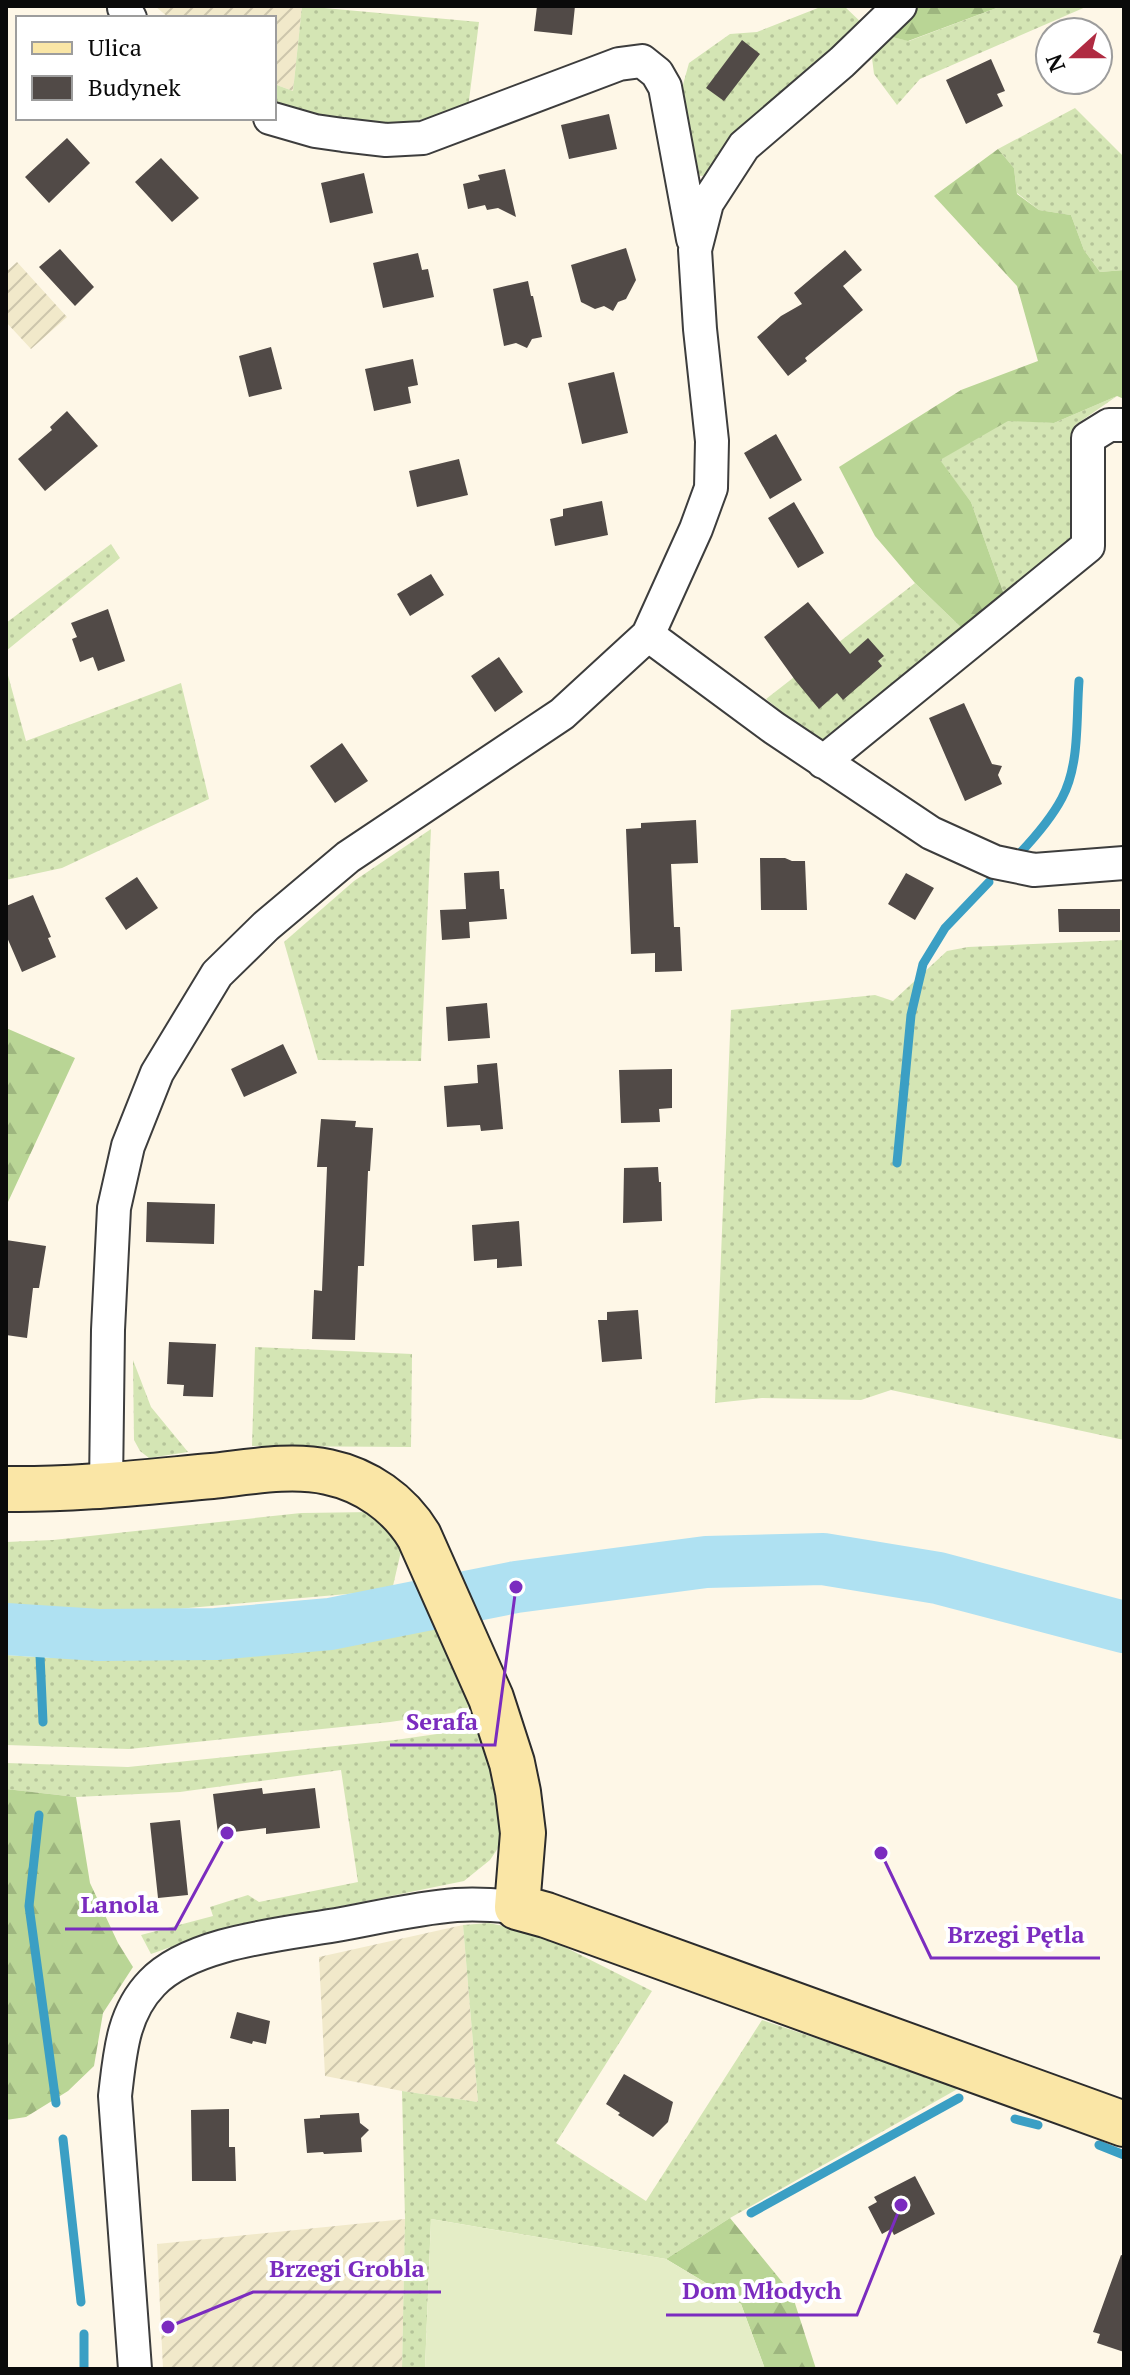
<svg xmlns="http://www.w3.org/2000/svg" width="1130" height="2375" viewBox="0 0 1130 2375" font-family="'PT Serif',serif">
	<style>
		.farmland { fill: url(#farmland-furrows) }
		.grass { fill: url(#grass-dots) }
		.forest { fill: url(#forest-firs) }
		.pitch { fill: #e4edc6 }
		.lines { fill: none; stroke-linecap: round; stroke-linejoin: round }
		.stream { stroke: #3b9fc4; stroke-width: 9 }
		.river { stroke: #afe1f2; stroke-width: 52 }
		.building { fill: #514a47 }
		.street-casing { stroke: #3d3d3d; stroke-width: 36 }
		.secondary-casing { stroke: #2c2c2c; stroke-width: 48 }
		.street { stroke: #fff; stroke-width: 32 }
		.secondary { stroke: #fae6a6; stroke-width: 44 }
		.leader { fill: none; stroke: #7b2cbf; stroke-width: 3 }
		.callout-dot { fill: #7b2cbf; stroke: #fff; stroke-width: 3 }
		.callout-label { font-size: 24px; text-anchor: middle; font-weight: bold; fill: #7b2cbf; stroke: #fff; stroke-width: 8; stroke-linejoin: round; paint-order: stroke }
	</style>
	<defs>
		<pattern id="farmland-furrows" width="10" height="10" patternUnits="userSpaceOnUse" patternTransform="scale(2)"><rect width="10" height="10" fill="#f1e9ca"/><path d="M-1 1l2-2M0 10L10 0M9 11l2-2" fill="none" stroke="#cdc6ac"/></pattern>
		<pattern id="grass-dots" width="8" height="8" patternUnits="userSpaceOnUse" patternTransform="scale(2)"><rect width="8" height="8" fill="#d4e5b4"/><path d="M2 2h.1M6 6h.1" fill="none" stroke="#b5c399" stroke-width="1.8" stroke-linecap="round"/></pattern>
		<pattern id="forest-firs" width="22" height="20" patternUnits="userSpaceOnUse" patternTransform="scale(2)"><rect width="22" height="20" fill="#b9d595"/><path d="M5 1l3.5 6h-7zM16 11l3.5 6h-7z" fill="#9eb67f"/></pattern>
	</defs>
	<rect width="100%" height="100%" fill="#fef7e7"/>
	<!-- farmland -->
	<path class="farmland" d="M155 6H302L293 91 274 84V18H169Z
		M17 262 67 317 31 349 6 322V272Z
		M463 1925 478 2102 402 2091 325 2076 319 1957Z
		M405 2219 402 2369H163L157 2244Z"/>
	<!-- grass -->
	<path class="grass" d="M302 6 479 22 468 108 415 121 361 125 274 106V84L293 91Z
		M823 6H844L866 27 849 43 771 101 703 176 694 175 681 92 689 63 730 34 757 32Z
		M1002 6H1088L920 79 897 105 874 74 872 58 888 36 909 41Z
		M1075 108 1124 157V270L1100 272 1084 250 1071 215 1039 210 1017 193 1014 168 998 149Z
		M1117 396 1074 426 1071 548 1006 600 971 502 939 460 1008 420 1054 423Z
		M111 544 120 558 6 651V623Z
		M915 583 968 634 823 745 766 699Z
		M6 668 26 741 181 683 209 799 62 868 6 880Z
		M431 829 421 1061 318 1060 284 942 354 881Z
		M1124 940V1440L891 1390 861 1400 762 1398 715 1403 731 1010 875 995 893 1001 947 951 968 947Z
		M255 1347 412 1354 411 1447 252 1446Z
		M133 1360 151 1407 188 1452 149 1458 140 1451 134 1440Z
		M373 1512 403 1543 392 1590 98 1616 6 1606V1542L53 1540 301 1513Z
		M429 1616 469 1707 458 1712 390 1722 129 1749 6 1745V1655L50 1658 265 1652Z
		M479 1728 499 1785 506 1836 490 1860 464 1881 210 1933 151 1954 141 1935 213 1916 210 1907 248 1895 259 1902 358 1882 341 1770 180 1792 76 1797 6 1789V1763L128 1767 395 1740Z
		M489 1923 541 1935 652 1991 556 2143 646 2201 762 2020 961 2087 730 2218 666 2259 431 2219 425 2369H402L405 2219 402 2091 478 2102 463 1925Z"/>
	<!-- forest -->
	<path class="forest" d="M912 6H1002L908 41 888 36Z
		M998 149 1014 168 1017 194 1039 210 1071 215 1084 250 1100 272 1124 270V399L1117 396 1054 423 1008 421 940 460 971 502 1006 600 968 634 915 583 875 536 839 467 961 390 1038 361 1017 286 934 196Z
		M6 1028 75 1058 8 1202 6 1201Z
		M6 1789 76 1797 90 1883 118 1943 133 1967 103 2013 94 2066 68 2091 26 2117 6 2120Z
		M730 2218 792 2294 816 2369H765L741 2304 666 2259Z"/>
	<!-- pitch -->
	<path class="pitch" d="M431 2219 666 2259 741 2304 765 2369H425Z"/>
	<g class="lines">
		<!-- stream -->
		<path class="stream" d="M1020 853C1036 836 1051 819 1062 798 1080 764 1076 719 1079 681
			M897 1163 911 1015 923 964 945 928 989 882
			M39 1633 43 1722
			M39 1815 29 1906 56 2103
			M1015 2119 1038 2125
			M63 2139 81 2302
			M1099 2145 1124 2155
			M751 2213 959 2098
			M84 2369V2334"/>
		<!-- river -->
		<path class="river" d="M6 1629 99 1635 216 1634 330 1624 516 1587 706 1562 823 1559 938 1578 1124 1627"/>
	</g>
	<!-- building -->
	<path class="building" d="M537 6H575L572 35 534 31Z
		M742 40 760 54 724 101 706 88Z
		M991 59 1005 91 997 94 1003 106 966 124 946 80Z
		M609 114 617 149 569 159 561 125Z
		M67 138 90 163 49 203 25 177Z
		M161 158 199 198 172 222 135 182Z
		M505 169 516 217 498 208 487 210 485 205 468 209 463 184 480 180 478 175Z
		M364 173 373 213 330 223 321 183Z
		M626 248 636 280 626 299 618 302 613 311 604 306 595 309 581 302 571 265Z
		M60 249 94 287 75 306 39 267Z
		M845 250 862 270 843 286 863 310 805 358 807 361 788 376 757 337 781 316 802 304 794 293Z
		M418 253 422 270 428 269 434 297 383 308 373 263Z
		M528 281 531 296H533L542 337 532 339 527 348 516 343 504 346 493 289Z
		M271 347 282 389 249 397 239 356Z
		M413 359 418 385 408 387 411 403 374 411 365 369Z
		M614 372 628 433 582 444 568 383Z
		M67 411 98 446 45 491 18 459 52 430 50 427Z
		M776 434 802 480 770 499 744 453Z
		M459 459 468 495 417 507 409 471Z
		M602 501 608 535 555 546 550 519 563 516V509Z
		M794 502 824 553 798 568 768 518Z
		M431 574 444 595 410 616 397 594Z
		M808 602 850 654 868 638 884 656 878 661 882 666 843 700 837 693 819 709 795 680 764 637Z
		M108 609 125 661 98 671 93 657 80 662 72 639 77 637 71 623Z
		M499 657 523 692 495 712 471 676Z
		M964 703 992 764 1002 766 998 775 1002 784 965 801 929 718Z
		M342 743 368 781 335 803 310 766Z
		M696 820 698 863 671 864 674 927H680L682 971 655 972V953L631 954 626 829 641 828V823Z
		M760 858H785L792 861H805L807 910H761Z
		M499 871 500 889H504L507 919 469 922 470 938 442 940 440 910 466 909 464 873Z
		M906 873 934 888 915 920 888 904Z
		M137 877 158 908 126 930 105 898Z
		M33 895 51 937 48 938 56 957 22 972 6 935V906Z
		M1058 909H1120V932H1059Z
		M487 1003 490 1038 448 1041 446 1007Z
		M283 1044 297 1073 244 1097 231 1069Z
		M497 1063 503 1129 481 1131 480 1125 447 1127 444 1086 478 1083 477 1065Z
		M672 1069V1108L659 1109 660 1122 621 1123 619 1070Z
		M321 1119 356 1121 355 1127 373 1128 370 1171H368L364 1266H358L355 1340 312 1339 314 1290 322 1291 327 1167H317Z
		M658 1167 659 1182H661L662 1221 623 1223 624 1168Z
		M147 1202 215 1204 214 1244 146 1242Z
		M519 1221 522 1266 497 1268V1259L474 1261 472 1225Z
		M6 1240 46 1246 39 1288H33L27 1338 6 1335Z
		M638 1310 642 1359 602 1362 598 1320H607V1312Z
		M169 1342 216 1344 213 1397 183 1396 184 1385 167 1384Z
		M262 1788 263 1794 315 1788 320 1828 266 1834V1828L218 1834 213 1794Z
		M180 1820 188 1895 158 1898 150 1823Z
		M237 2012 270 2021 266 2044 253 2041 252 2044 230 2038Z
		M624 2074 673 2102 668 2122 653 2137 618 2115 620 2113 606 2104Z
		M229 2109V2147H235L236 2181H192L191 2110Z
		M359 2113 360 2123 369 2130 361 2138 362 2152 324 2154 323 2152 307 2153 304 2119 320 2118V2115Z
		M915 2176 935 2214 894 2235 891 2229 882 2234 868 2207 877 2202 874 2197Z
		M1121 2255 1124 2256V2352L1097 2343 1100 2334 1093 2332Z"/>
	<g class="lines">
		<!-- street casing -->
		<g class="street-casing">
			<path id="street" d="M124 8 130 18
				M270 118 315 131 343 135 386 140 423 138 619 64 642 61 657 73 665 87 693 239
				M648 635 774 728 931 833 995 862 1034 870 1124 863
				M823 762 1088 546V438L1109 425H1124
				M106 1486 108 1330 114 1208 128 1146 157 1073 217 974 266 926 348 857 562 714 648 635 696 529 711 488 712 441 700 329 695 250 707 203 744 146 842 62 900 6
				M135 2369 115 2096C120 2054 122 2014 152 1983 192 1941 287 1934 342 1924 380 1917 418 1908 456 1905 477 1904 497 1905 517 1907"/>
		</g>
		<!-- secondary casing -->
		<g class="secondary-casing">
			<path id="secondary" d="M6 1489C75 1490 144 1482 212 1476 249 1472 291 1464 328 1472 366 1480 399 1503 419 1536L491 1698 512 1763 518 1792 523 1833 517 1907 546 1915 1124 2124"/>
		</g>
		<!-- street -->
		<use href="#street" class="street"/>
		<!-- secondary -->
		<use href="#secondary" class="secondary"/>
	</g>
	<!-- callouts -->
	<path class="leader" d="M516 1587L495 1745H390M227 1833L175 1929H65M881 1853L931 1958H1100M168 2327L253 2292H441M901 2205L857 2315H666"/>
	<g class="callout-dot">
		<circle cx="516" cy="1587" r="8"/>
		<circle cx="227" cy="1833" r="8"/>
		<circle cx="881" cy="1853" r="8"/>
		<circle cx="168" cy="2327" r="8"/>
		<circle cx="901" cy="2205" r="8"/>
	</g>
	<g class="callout-label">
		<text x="442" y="1730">Serafa</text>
		<text x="120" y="1913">Lanola</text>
		<text x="1016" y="1943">Brzegi Pętla</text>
		<text x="347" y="2277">Brzegi Grobla</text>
		<text x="762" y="2299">Dom Młodych</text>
	</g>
	<!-- border -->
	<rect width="1130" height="2375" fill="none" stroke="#0a0a0a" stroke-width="16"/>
	<!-- legend -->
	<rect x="16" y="16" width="260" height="104" fill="#ffffff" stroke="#9d9d9d" stroke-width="2"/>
	<rect x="32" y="42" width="40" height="12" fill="#fae6a6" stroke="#9d9d9d" stroke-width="2"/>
	<text x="88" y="56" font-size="24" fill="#0a0a0a">Ulica</text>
	<rect x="32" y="76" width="40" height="24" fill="#514a47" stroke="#9d9d9d" stroke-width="2"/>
	<text x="88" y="96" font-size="24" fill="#0a0a0a">Budynek</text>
	<!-- north arrow -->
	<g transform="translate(1074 56) rotate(249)"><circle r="38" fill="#ffffff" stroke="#9d9d9d" stroke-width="2"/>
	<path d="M0-6L14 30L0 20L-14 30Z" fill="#b02b42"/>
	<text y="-12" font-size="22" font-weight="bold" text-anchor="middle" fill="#0a0a0a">N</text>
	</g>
</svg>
